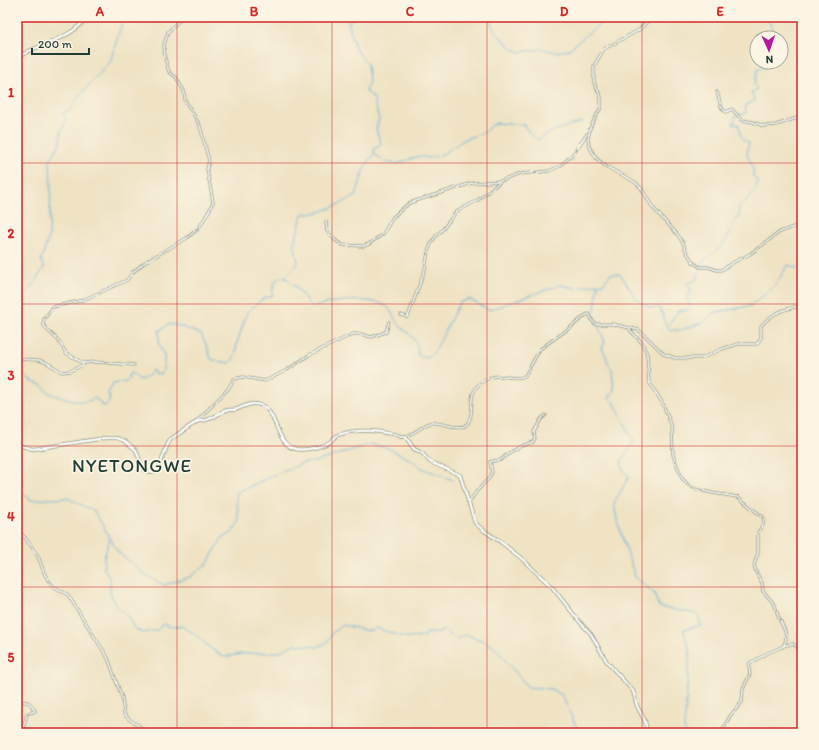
<svg xmlns="http://www.w3.org/2000/svg" width="819" height="750" viewBox="0 0 819 750" font-family="Itim,sans-serif">
	<style>
		.lines { fill: none; stroke-linecap: round; stroke-linejoin: round }
		.stream { stroke: #5fadd8; stroke-width: 1 }
		.street-casing { stroke: #87907c; stroke-width: 3 }
		.secondary-casing { stroke: #87907c; stroke-width: 4 }
		.street { stroke: #fff; stroke-width: 1.5 }
		.secondary { stroke: #fff; stroke-width: 2.5 }
		.grid { fill: none; stroke: #d62828; stroke-width: 1; stroke-opacity: 0.55 }
		.labels { text-anchor: middle; stroke-width: 3.5; stroke-linejoin: round; paint-order: stroke }
		.quarter-label { font-size: 19px; letter-spacing: 1px; fill: #1f3d34; stroke: #fcf5e5 }
		.neatline { fill: none; stroke: #d62828; stroke-width: 1.5 }
		.grid-label { font-size: 13px; text-anchor: middle; font-weight: bold; fill: #d62828 }
	</style>
	<rect width="100%" height="100%" fill="#fcf5e5"/>
	<filter id="ink" filterUnits="userSpaceOnUse"><feTurbulence type="fractalNoise" baseFrequency=".025" numOctaves="2"/><feDisplacementMap in="SourceGraphic" scale="8" xChannelSelector="R" yChannelSelector="G"/><feConvolveMatrix kernelMatrix="1 2 1 2 8 2 1 2 1" color-interpolation-filters="sRGB"/></filter>
	<filter id="wash" filterUnits="userSpaceOnUse"><feTurbulence type="fractalNoise" baseFrequency=".012" numOctaves="4" result="noise"/><feDisplacementMap in="SourceGraphic" scale="16" xChannelSelector="R" yChannelSelector="G"/><feGaussianBlur stdDeviation="0.9" result="paint"/><feColorMatrix in="noise" values="0 0 0 0 0 0 0 0 0 0 0 0 0 0 0 0 0 1.4 0 .05"/><feComposite in="paint" operator="in"/></filter>
	<g filter="url(#wash)">
		<rect width="100%" height="100%" fill="#efe3c4"/>
		<g class="lines">
			<!-- stream -->
			<path class="stream" d="M349 17 348 22 356 50 367 64 369 82 365 91 373 97 379 119 376 129 381 145 374 149V153
				M488 17 496 33 513 49 521 52 541 49 558 52 568 50 608 17
				M767 17 773 31 772 36 773 38
				M348 24 354 17
				M285 278 298 263 294 242 299 228 302 214C321 215 339 204 356 196L365 166 374 154 386 162 397 164 419 156 429 158 443 154 465 139 485 132 490 126 497 123 524 125 528 131 537 140 555 130 582 122
				M598 285 595 309 593 313 596 317V324L600 330 605 342 602 349C608 356 606 363 612 369L614 391 609 398 615 404 634 442 621 461 623 470 629 477 614 503 617 520 635 577 654 593 659 607 697 614 702 625 683 630 690 651 684 728 686 733
				M667 325 670 323 678 311 688 310 691 307 687 299 691 289 687 284 696 280 704 260C720 252 730 235 736 219L739 217V207C747 200 756 192 758 182L753 176V168L747 154 749 143C736 136 743 134 738 124H733L736 116 746 113 745 106 755 100 751 93 757 89 754 85 758 69 767 67 769 62
				M17 367C30 351 20 345 18 329 17 326 19 324 20 321 20 318 19 316 19 314 20 299 36 281 44 268L41 259 44 252 49 236 51 187 50 161 60 143 61 131 66 121 63 115 64 112 69 111 80 95 110 62 122 23 130 17
				M17 370 21 371 29 380 43 386 49 393 54 395 80 402 88 401 94 398 99 401 102 406 107 405 110 399 108 393 112 386 113 383 126 381 129 379 128 375 131 373 140 380 149 375 152 370 156 374 162 373 164 365V356L159 344V331L169 324 179 326 201 334 207 347 211 359 217 361 230 363 235 356 237 343 247 312 264 298 272 296C276 254 301 293 311 307 317 307 323 304 329 303 344 300 373 298 386 306 393 311 394 321 400 326 411 336 419 340 418 356L428 358 435 351 459 303 469 299 489 310 560 285 575 288 604 283 610 274H619L621 275 638 301 651 308 659 307C664 315 664 323 670 330H681L704 322 713 313 750 306 774 287 788 265 802 270
				M17 489 31 500 67 498 94 511 118 552 140 570 143 574 164 585 190 577 207 564 223 537 231 534 239 522 236 493 280 472 304 463 315 462 370 444 390 449 413 461 422 468 453 480
				M110 538 104 558V569L110 579V593L115 604 127 616 135 629 144 633 157 630 164 624 170 627 182 626 196 635 210 648 224 657 241 654 279 652 295 644 318 647 327 642 333 632 343 625 364 630 373 631 376 628 407 638 421 637 428 633H439L444 630 455 639 467 635 484 641 494 647 528 687 551 689 562 695 579 733"/>
		</g>
	</g>
	<g filter="url(#ink)">
		<g class="lines">
			<!-- street casing -->
			<g class="street-casing">
				<path id="street" d="M652 17 639 30 604 49 594 66V83L601 97V107L590 128 588 139 589 146 596 158 607 167 635 182 641 188 653 208 677 234 683 243 686 251 693 262 700 267H708L717 270H721L734 262 750 254 780 232 802 224
					M717 92C720 99 719 108 726 112L732 109 742 120 753 122 763 126 776 125 797 118 802 112
					M326 222 327 231 335 240 342 245 363 246 369 244 383 234 393 217 409 203 472 183 501 181
					M401 315 407 317 409 314 425 269 428 252 431 244 435 237 443 229 456 212 478 200 501 181 520 174 549 171 560 166 573 154 587 134
					M630 328V330L642 343 647 354 649 382 663 404 672 427 673 455 682 478 688 485 695 489 712 493 738 497 764 518 763 524 758 533V553L754 565 756 572 762 583 763 591 775 605 778 616 785 631 786 640 783 647
					M17 359 39 360 47 363 62 372 70 371 83 365V364
					M134 365 95 362 83 363 66 353 58 340 47 330 43 324 44 319 53 307 83 300 127 280 132 273 145 262 187 238 199 228 210 209 213 202 207 169 209 161 200 126 185 100 184 91 176 77 169 72 165 58 164 45 168 32 182 17
					M197 421 228 389 234 379 243 377 265 381 287 370 309 355 353 334H361L371 337 386 332 389 322
					M405 436C415 434 422 426 430 423 442 421 451 430 465 426 479 414 462 393 485 380 499 371 512 382 525 376L540 349 571 327 586 315 589 314 593 322 596 324H612L639 330 664 354 675 358H702L722 349 738 344H757L761 338V326C771 313 786 308 802 306
					M469 503 476 492 489 478 492 472 490 462 493 461 501 460 509 453 521 446 533 442 535 438 534 432 541 419 546 415
					M17 529 26 539 38 556 45 575 48 580 53 586 68 595 108 658 122 698 124 714 130 720 138 725 147 733
					M17 703C29 700 30 702 35 711L27 714 23 728 17 730
					M721 733 730 716 742 702 743 689 750 674 749 666 750 663 768 653 786 645 793 644 801 650"/>
			</g>
			<!-- secondary casing -->
			<g class="secondary-casing">
				<path id="secondary" d="M17 58C40 42 70 41 87 17
					M17 445 33 449 105 438H117L125 441 136 450 143 470C147 472 153 473 157 470 162 466 165 445 171 439 174 437 194 423 197 422 201 420 205 421 209 419 218 416 224 408 235 410 240 408 246 405 252 404 280 402 272 445 296 449 305 451 323 447 331 441 333 439 334 437 338 435 360 428 375 431 398 435L401 437 405 436 414 449 422 453 430 462 460 475 475 523 482 529 502 543 521 558 552 587 579 621 591 634 607 662 633 691 637 706 645 721 647 733"/>
			</g>
			<!-- street -->
			<use href="#street" class="street"/>
			<!-- secondary -->
			<use href="#secondary" class="secondary"/>
		</g>
	</g>
	<!-- grid -->
	<path class="grid" d="M177 17V733M332 17V733M487 17V733M642 17V733M17 163H802M17 304H802M17 446H802M17 587H802"/>
	<g class="labels">
		<!-- quarter labels -->
		<g class="quarter-label">
			<text x="132" y="472">NYETONGWE</text>
		</g>
	</g>
	<!-- margin -->
	<rect width="819" height="750" fill="none" stroke="#fcf5e5" stroke-width="44"/>
	<!-- north arrow -->
	<g transform="translate(769 50) rotate(177)"><circle r="19" fill="#fcf5e5" stroke="#a4ab9e"/>
	<path d="M0-3L7 15L0 10L-7 15Z" fill="#b5179e"/>
	<text y="-6" font-size="11" font-weight="bold" text-anchor="middle" fill="#1f3d34">N</text>
	</g>
	<!-- scale -->
	<path d="M32 48v6h57v-6" fill="none" stroke="#1f3d34" stroke-width="2"/>
	<text x="38" y="48" font-size="12" fill="#1f3d34" stroke="#fcf5e5" stroke-width="3" paint-order="stroke">200 m</text>
	<rect x="22" y="22" width="775" height="706" class="neatline"/>
	<g class="grid-label">
		<text x="100" y="16">A</text>
		<text x="254" y="16">B</text>
		<text x="410" y="16">C</text>
		<text x="564" y="16">D</text>
		<text x="720" y="16">E</text>
		<text x="11" y="97">1</text>
		<text x="11" y="238">2</text>
		<text x="11" y="380">3</text>
		<text x="11" y="521">4</text>
		<text x="11" y="662">5</text>
	</g>
</svg>
